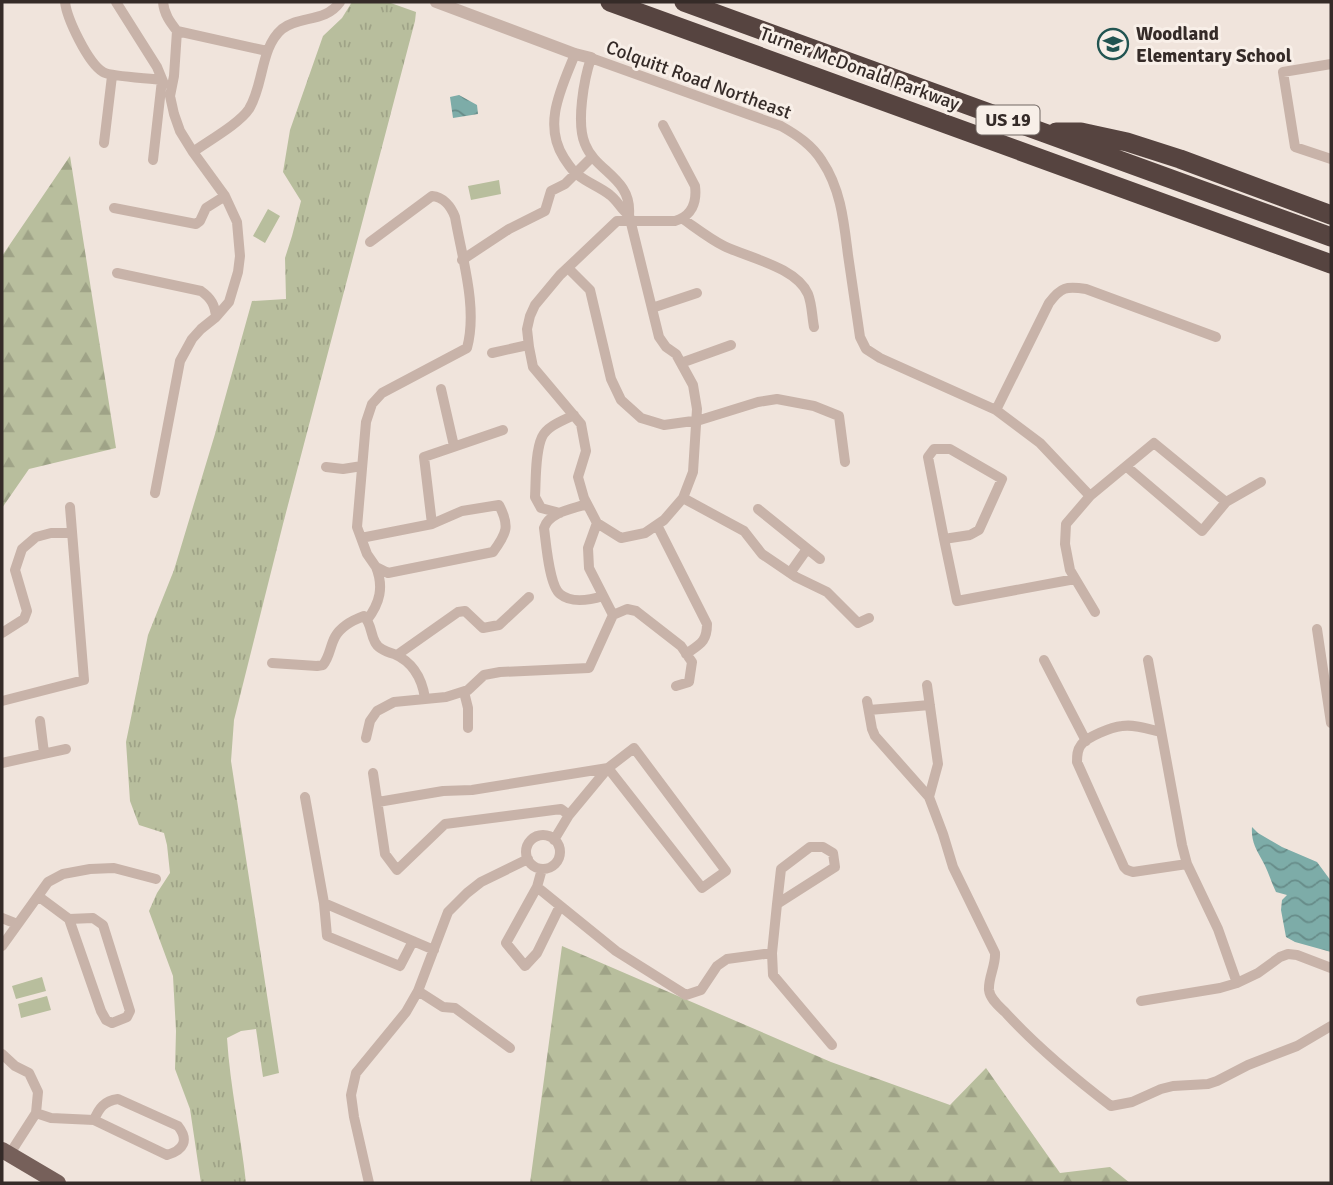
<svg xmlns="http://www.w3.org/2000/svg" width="1333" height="1185" viewBox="0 0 1333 1185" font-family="Signika,sans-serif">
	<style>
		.grass { fill: url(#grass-tufts) }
		.forest { fill: url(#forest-firs) }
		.green { fill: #b8be9d }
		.water { fill: url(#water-waves) }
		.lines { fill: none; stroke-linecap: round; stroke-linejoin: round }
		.minor { stroke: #c8b3a9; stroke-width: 10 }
		.tertiary { stroke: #c8b3a9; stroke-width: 12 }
		.primary { stroke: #76605a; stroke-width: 16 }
		.motorway { stroke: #564440; stroke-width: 19 }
		.labels { text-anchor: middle; stroke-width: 6; stroke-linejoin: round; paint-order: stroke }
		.shield { fill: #f8efe8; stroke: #706662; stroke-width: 2 }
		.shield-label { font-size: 18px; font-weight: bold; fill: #352b28 }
		.poi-label { font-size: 19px; font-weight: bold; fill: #352b28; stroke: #f8efe8; text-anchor: start }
		.street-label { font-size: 19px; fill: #352b28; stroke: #f8efe8 }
	</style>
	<defs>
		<pattern id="grass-tufts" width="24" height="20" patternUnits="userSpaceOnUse" patternTransform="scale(1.75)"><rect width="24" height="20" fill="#b8be9d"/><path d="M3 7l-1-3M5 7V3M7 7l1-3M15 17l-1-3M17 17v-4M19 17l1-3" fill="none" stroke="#9fa387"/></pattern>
		<pattern id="forest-firs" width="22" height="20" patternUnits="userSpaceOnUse" patternTransform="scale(1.75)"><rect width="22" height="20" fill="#b8be9d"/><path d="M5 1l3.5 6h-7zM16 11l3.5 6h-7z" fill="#9fa387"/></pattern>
		<pattern id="water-waves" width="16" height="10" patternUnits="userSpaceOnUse" patternTransform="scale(1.75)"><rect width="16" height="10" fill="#7daca8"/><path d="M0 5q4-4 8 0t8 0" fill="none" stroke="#678c89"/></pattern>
	</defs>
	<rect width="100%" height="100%" fill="#f0e4dc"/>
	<!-- grass -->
	<path class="grass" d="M352 2H388L416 12 415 21 283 524 234 720 231 761 279 1073 263 1077 256 1029 241 1031 227 1038C230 1087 241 1135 246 1183H201L190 1109 175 1069 176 1031 173 976 149 911 157 893 170 873 167 845 164 833 139 825 130 801 126 742 148 635 174 570 215 434 252 301 286 299 285 258 292 236 301 201 283 172 290 130 323 36 342 18Z"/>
	<!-- forest -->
	<path class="forest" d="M70 156 116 448 29 469 2 508V256Z
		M562 946 831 1062 950 1105 986 1068 1060 1173 1110 1167 1130 1183H530Z"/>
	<!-- green -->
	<path class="green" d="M499 180 501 194 471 200 468 186Z
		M268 209 280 216 265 243 253 236Z
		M42 977 46 991 16 999 12 986Z
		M47 996 51 1010 21 1018 18 1004Z"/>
	<!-- water -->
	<path class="water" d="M459 95 477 105 478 114 453 118 450 97Z
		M1252 827 1258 833 1282 847 1317 862 1331 881V952L1295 942 1286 937 1281 910 1282 900 1287 895 1276 892C1271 882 1268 870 1262 860 1256 849 1251 841 1252 827Z"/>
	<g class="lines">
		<!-- minor -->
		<path class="minor" d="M65 2C67 19 88 63 103 72 111 77 150 78 162 80
			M116 2 157 67 164 84
			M163 2C164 14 170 22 177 31L267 51
			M575 54C562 87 542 124 564 158 568 164 572 171 578 175 588 183 600 187 610 195 618 201 621 210 629 215
			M1331 64 1283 72 1295 147 1331 159
			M104 143 112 76
			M193 152C208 141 239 124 249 109 264 85 260 48 282 29 300 15 325 23 340 2
			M153 160 162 80
			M114 208 196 224 200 221 206 208 225 196
			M683 219C696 228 710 239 724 246 749 258 796 267 808 294 812 304 812 317 814 327
			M370 242 432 196C443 197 451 206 455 217 462 258 478 308 467 348L382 393 372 404 366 422 357 527 367 554 376 567 388 573 493 552C507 533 510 526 499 505L462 511 432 524 424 457 503 430
			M462 260 509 229 545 211 551 191 565 184 592 157
			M568 268 590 290 611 379 621 400 641 418 664 425 700 420 758 402 777 399 814 406 839 416 845 462
			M117 273 201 291C211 298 215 305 216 317
			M652 308 697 293
			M492 353 528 345
			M681 363 731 345
			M441 389 454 446
			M996 410 1049 303C1061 287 1066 286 1086 289L1216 337
			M934 449H950L1002 479 979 530 970 535 944 539 928 457Z
			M326 467 343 469 362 466
			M1127 467 1202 531 1226 502 1261 482
			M155 493 180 361 192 339 201 329 216 317 229 302 238 272 240 256 237 222 225 196 193 152 180 131 174 114 170 96 174 76 177 31
			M683 498 744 531 762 554 796 577 827 592 858 623 869 618
			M587 504C572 509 549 512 544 528 546 542 549 585 560 594 572 604 590 600 603 596
			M758 509 820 559
			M560 513 541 508 535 497C536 480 535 452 542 437 547 426 564 420 574 415
			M597 523 621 538 645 533 664 520 683 498 693 472 697 409 693 385 676 354 666 347 659 337 629 215C632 178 596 172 585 144 576 123 584 79 591 58L781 126C797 135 812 145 822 161 841 189 844 223 848 255 852 283 856 310 860 337L866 349 880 358 996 410 1040 443 1090 496
			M657 525 707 624C707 642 700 644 686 654
			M361 538 432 524
			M944 539 957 601 1075 579
			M790 573 807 549
			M1095 612 1070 570 1065 544 1066 524 1090 496 1154 443 1226 502
			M613 615 627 609 636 611 681 646 692 662 689 682 676 686
			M367 620C380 603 384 587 376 567
			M1317 629 1331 723
			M2 633 24 619 27 611 15 570 22 549 36 537 51 533H72
			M397 655 458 612 465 611 483 628 499 625 529 597
			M1044 660 1086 741
			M1148 660 1182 845 1187 864 1218 929 1237 983
			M272 663 317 666 323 665C330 656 330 646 335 637 341 626 353 620 364 616 372 625 370 633 375 642 378 649 387 652 394 654 413 662 422 679 425 698
			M927 685 938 764 929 797
			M464 692 468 708V728
			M2 701 84 680 70 507
			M867 701 872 729 875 736 929 797 943 834 953 867 995 953C996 965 988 978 989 990 990 999 999 1006 1005 1012 1037 1047 1073 1077 1111 1106L1132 1102 1161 1089 1173 1086 1208 1084 1217 1081 1248 1065 1297 1046 1331 1026
			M869 710 930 705
			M40 721 44 753
			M1161 732C1148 729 1135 724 1122 726 1111 727 1087 737 1081 745 1077 750 1077 756 1077 762L1124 867 1127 870 1133 872 1187 864
			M366 738 370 721 377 711 394 702 446 697 468 690 484 675 500 672 589 668 613 615 589 568 588 548 597 523 584 498 578 477 586 451 581 424 533 367 529 347 527 329 530 316 535 305 560 275 617 221H675C692 216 697 202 695 186L663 125
			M634 748 726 871 702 888 608 768Z
			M2 763 66 749
			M373 773 385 854 397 870 445 824 561 809 569 815
			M305 797 324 903 327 936 400 966 413 941
			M378 802 443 791 472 790 608 768
			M526 852a17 17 0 1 1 34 0a17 17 0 1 1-34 0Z
			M554 840 569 815 608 768
			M810 847H823L833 853 835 867 777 904 781 869Z
			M542 869 537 887 616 951 686 995 701 990 717 966 727 959 772 953
			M537 887 506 943 525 966 537 953 560 906
			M38 896 69 919 101 1011 106 1020 112 1023 127 1017 130 1011 103 925 93 918 69 919
			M324 903 434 950
			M777 904 772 953 773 975 832 1045
			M2 918 17 924
			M2 946 48 882 63 874 90 869 114 868 156 879
			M418 991 443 1007 455 1008 510 1048
			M1141 1001 1220 988 1237 983 1258 973 1280 957 1288 954 1297 955 1331 968
			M2 1054 15 1066 29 1073 38 1092 36 1113 9 1155
			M36 1113 51 1118 94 1120 167 1155C184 1150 189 1140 178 1126L118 1099C104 1101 99 1108 94 1120
			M369 1183 354 1117 351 1095 356 1073 406 1012 418 991 448 912 467 893 481 882 528 859"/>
		<!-- tertiary -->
		<path class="tertiary" d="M436 2 575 54 591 58"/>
		<!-- primary -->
		<path class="primary" d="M2 1150 58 1183"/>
		<!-- motorway -->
		<path class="motorway" d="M610 2 1331 264
			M684 2 1331 237
			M1056 132H1081L1127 142 1180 159 1331 215"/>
	</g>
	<!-- icons -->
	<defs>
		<g id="school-ring" transform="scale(1.575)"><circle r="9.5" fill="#f8efe8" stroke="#215451" stroke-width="1.5"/><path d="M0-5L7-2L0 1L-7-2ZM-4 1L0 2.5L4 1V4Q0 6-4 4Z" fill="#215451"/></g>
	</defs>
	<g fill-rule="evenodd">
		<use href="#school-ring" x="1113" y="44"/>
	</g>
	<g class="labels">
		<!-- shield labels -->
		<rect class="shield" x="976.5" y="105.5" width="63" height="29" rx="5"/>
		<g class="shield-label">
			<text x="1008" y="126">US 19</text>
		</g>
		<!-- poi labels -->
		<g class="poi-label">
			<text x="1136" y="40">Woodland<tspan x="1136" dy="22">Elementary School</tspan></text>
		</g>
		<!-- street labels -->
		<g class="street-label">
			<text transform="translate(860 68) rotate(20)" y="7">Turner McDonald Parkway</text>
			<text transform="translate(699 79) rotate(20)" y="7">Colquitt Road Northeast</text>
		</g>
	</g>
	<!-- border -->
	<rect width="1333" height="1185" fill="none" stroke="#352b28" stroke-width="7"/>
</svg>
